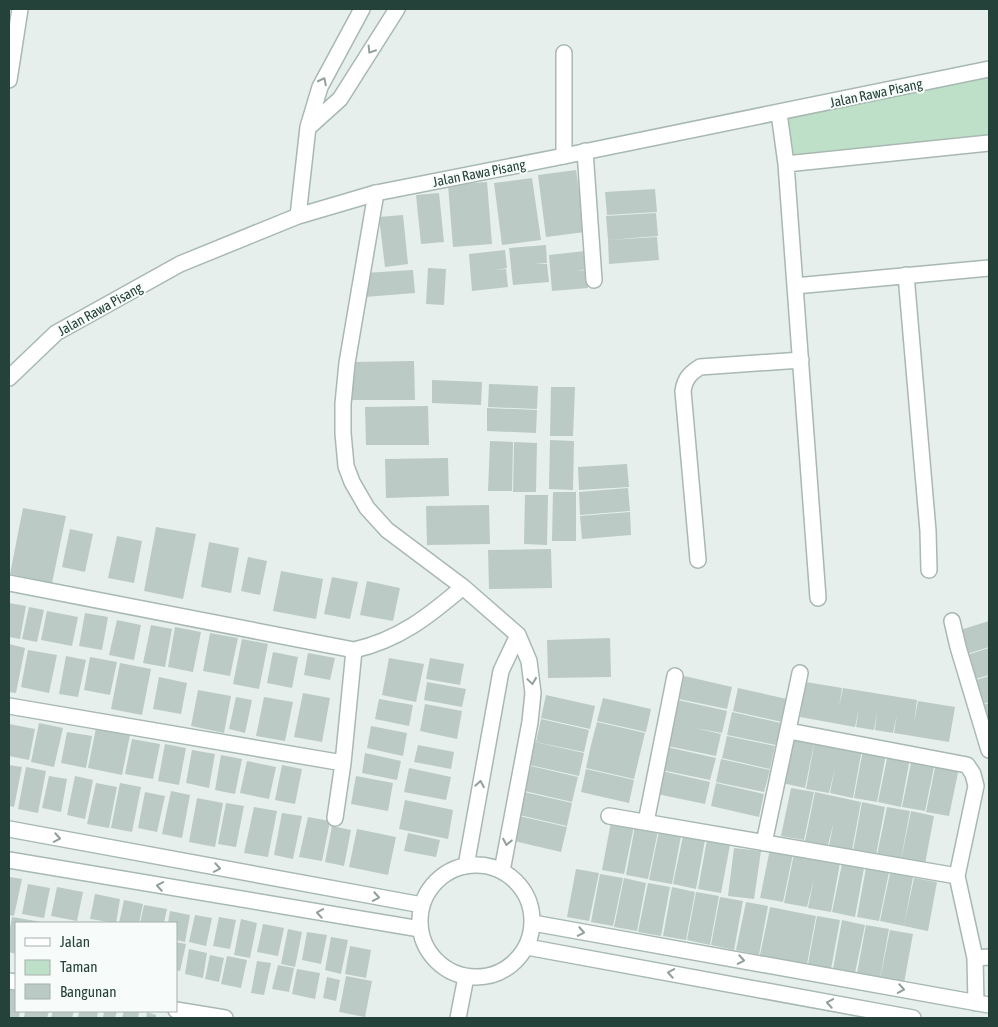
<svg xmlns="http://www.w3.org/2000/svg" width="998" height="1027" viewBox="0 0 998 1027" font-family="'Asap Condensed',sans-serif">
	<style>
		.green { fill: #bfe0c8 }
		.building { fill: #bbcac4 }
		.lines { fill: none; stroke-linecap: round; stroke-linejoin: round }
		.minor-casing { stroke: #a8b8b2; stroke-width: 18 }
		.tertiary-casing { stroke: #a8b8b2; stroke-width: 18 }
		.minor { stroke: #fff; stroke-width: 15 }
		.tertiary { stroke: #fff; stroke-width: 15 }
		.oneway { stroke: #92a09c }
		.labels { text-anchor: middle; stroke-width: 4; stroke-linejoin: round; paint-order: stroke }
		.street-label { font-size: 14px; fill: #24423a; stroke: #f7fbf9 }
	</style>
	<rect width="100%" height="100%" fill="#e6efeb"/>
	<!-- green -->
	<path class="green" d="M989 69V143L786 164 779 113Z"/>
	<!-- building -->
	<path class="building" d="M576 170 585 232 546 237 538 175Z
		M532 178 541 240 502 245 494 183Z
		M487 182 492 244 453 247 448 185Z
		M655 189 657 212 607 215 605 192Z
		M439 193 444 242 421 244 416 195Z
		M656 213 658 236 608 240 606 216Z
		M403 215 408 264 385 267 379 217Z
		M657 237 659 260 609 264 608 240Z
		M546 245 547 263 534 264H547L549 282 513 285 509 248Z
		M505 250 507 268 496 270 506 269 508 287 472 291 469 254Z
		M585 251 587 269 576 271 586 270 588 288 552 291 549 255Z
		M428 268 446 269 444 305 426 304Z
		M413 270 415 293 365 297 364 273Z
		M414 361 415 400H352L351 362Z
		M432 380 482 382 481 405 432 403Z
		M489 384 538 386 537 409 488 407Z
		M551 387H575L573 436H550Z
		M428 406 429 445H366L365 407Z
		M487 408 537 410 536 433 487 431Z
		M550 440 574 441 573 490 549 489Z
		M490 441 513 442 512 491H488Z
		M514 442 537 443 536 492H513Z
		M448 458 449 496 386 498 385 459Z
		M627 464 629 487 579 490 578 467Z
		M628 488 630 511 580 515 579 492Z
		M553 492H576V541H552Z
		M525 495H548L547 545 524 544Z
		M489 505 490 544 427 545 426 506Z
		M23 508 66 516 52 583 10 574Z
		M630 512 631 535 582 539 580 516Z
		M156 527 196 534 183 599 144 591Z
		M70 529 93 534 85 572 62 567Z
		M117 536 142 541 134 583 108 578Z
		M209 542 239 548 231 593 201 587Z
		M551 549 552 588 489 589 488 550Z
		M248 557 267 561 260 595 241 591Z
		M281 571 323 579 316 619 273 611Z
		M332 577 358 582 350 619 324 614Z
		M367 581 400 588 393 621 360 615Z
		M9 603 26 606 20 639 9 637Z
		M29 607 44 610 37 642 22 639Z
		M47 611 78 617 72 646 41 640Z
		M85 613 108 617 102 650 79 646Z
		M117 620 141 625 134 660 109 655Z
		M989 621V647L967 654 960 630Z
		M151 625 172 629 165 667 143 663Z
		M175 627 201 632 193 672 168 667Z
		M210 633 238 638 230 676 203 671Z
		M610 638 611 677 548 678 547 640Z
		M242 639 268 644 259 689 233 684Z
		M9 644 25 648 16 693 9 692Z
		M989 648V675L975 679 967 655Z
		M28 650 57 655 49 693 21 687Z
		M273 652 298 657 292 688 267 683Z
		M308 653 335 658 330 680 304 675Z
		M66 656 86 660 78 697 59 694Z
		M90 657 117 662 110 695 84 690Z
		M389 658 424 664 416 702 382 695Z
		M430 658 464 664 460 685 426 679Z
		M120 663 151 669 142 715 111 709Z
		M684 676 732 687 727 709 679 699Z
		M989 676V702L983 704 976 680Z
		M159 677 187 683 181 714 153 709Z
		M427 682 466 689 462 707 424 700Z
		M806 682 824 685 821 699 824 685 842 688 839 707 843 688 917 700 914 723 918 701 955 707 949 742 894 733 897 714 893 733 875 730 877 712 874 730 856 727 859 708 855 727 800 717Z
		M738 688 787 699 782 722 733 711Z
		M198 690 231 696 224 733 191 726Z
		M303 693 330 698 322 742 294 737Z
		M546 695 595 706 590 729 541 718Z
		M236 697 252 700 245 733 229 729Z
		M264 697 293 702 285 741 256 736Z
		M603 698 651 709 646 732 597 721Z
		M379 699 413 705 409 726 375 719Z
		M678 700 727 711 722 733 695 728 721 734 716 756 668 746Z
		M989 703V723L983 705Z
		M425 704 462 711 457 739 420 731Z
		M732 712 781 723 776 745 727 735Z
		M541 719 589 730 584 752 536 742Z
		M597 722 645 733 634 779 586 768 591 745 623 752 591 745Z
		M39 723 63 728 54 767 31 762Z
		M9 724 35 729 29 760 9 756Z
		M371 726 407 733 403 756 367 748Z
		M96 728 130 735 122 775 88 768Z
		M67 732 92 736 86 768 61 763Z
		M791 735 815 739 805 788 782 783Z
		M727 736 775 746 770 769 722 758Z
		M132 739 160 744 153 779 125 774Z
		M815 740 862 749 853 798 830 793 835 768 829 793 806 789Z
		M535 742 584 753 579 776 530 765Z
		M165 744 186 748 179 785 158 781Z
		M418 745 454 752 451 769 414 762Z
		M667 747 716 758 710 780 662 770Z
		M192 750 215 754 209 788 186 783Z
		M863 750 886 754 877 802 854 798Z
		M365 753 401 761 397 780 362 773Z
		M888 754 910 758 901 807 878 802Z
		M221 755 242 759 235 794 215 790Z
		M912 758 935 762 925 811 902 807Z
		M721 759 770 770 764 792 716 782Z
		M247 761 276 767 269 799 240 793Z
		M936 763 959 768 949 816 926 812Z
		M9 765 22 767 14 807 9 806Z
		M282 765 302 769 295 804 275 800Z
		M531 766 578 777 572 802 525 791Z
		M26 767 46 771 38 813 18 809Z
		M409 768 451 777 446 800 404 792Z
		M586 769 634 780 629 803 581 792Z
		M662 771 710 782 705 804 657 794Z
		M49 776 67 779 61 812 42 808Z
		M75 776 93 780 85 819 67 815Z
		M356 776 393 783 388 811 351 804Z
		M96 783 117 787 109 828 87 824Z
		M120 783 141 787 132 832 111 828Z
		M716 783 764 794 759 817 711 806Z
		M791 788 814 792 804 840 781 836Z
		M171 791 190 795 182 838 162 834Z
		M145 792 165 796 157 832 138 828Z
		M524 792 572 803 567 826 519 815Z
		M815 792 861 802 852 850 829 846 834 821 828 845 805 841Z
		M197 798 223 803 215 847 189 842Z
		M405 800 453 810 448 839 399 829Z
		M862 802 885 807 876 855 853 851Z
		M226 803 244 806 236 847 218 844Z
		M254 807 277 811 268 857 244 853Z
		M887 807 910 811 901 859 877 855Z
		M911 811 934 816 925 864 901 860Z
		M282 813 302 816 293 859 274 855Z
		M519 816 567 827 561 852 514 841Z
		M308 817 330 821 322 861 299 857Z
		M611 822 634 826 624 874 602 870Z
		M332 826 351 830 344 866 325 862Z
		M635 826 658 831 648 879 626 875Z
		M357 829 396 837 388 875 349 867Z
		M659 831 681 836 672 884 649 880Z
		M408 833 440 840 436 857 404 851Z
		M683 836 705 840 696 889 673 884Z
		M707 840 730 845 721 893 698 889Z
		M734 848 761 851 754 899 728 896Z
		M770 849 793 854 783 902 760 898Z
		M794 854 840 863 831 912 808 908 814 878 807 907 784 903Z
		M842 864 864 868 855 917 832 912Z
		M866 868 889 872 879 921 857 917Z
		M576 869 599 873 589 921 567 917Z
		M890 873 913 877 904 926 880 921Z
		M600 874 623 878 613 926 591 922Z
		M10 877 22 879 14 916 9 915Z
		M624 878 646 883 637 931 614 927Z
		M914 878 937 882 928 931 904 926Z
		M648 883 670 887 661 936 638 932Z
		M28 884 50 888 44 918 22 914Z
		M57 887 83 892 77 921 51 916Z
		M672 887 695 892 686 940 663 936Z
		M696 892 719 896 710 945 687 940Z
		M95 894 120 899 116 923 90 919Z
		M720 897 743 901 734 950 711 945Z
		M124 900 143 904 139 923H119Z
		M746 902 768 906 759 955 736 950Z
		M144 905 167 909 164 923H140Z
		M770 907 816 916 807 964 760 955Z
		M170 911 190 915 185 942 176 940V923H168Z
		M195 915 212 918 206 946 189 942Z
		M817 916 840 920 831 969 808 964Z
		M12 917 42 922 16 923V954L9 952V934Z
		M219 917 236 920 230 949 213 946Z
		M241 919 257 923 250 958 234 955Z
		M842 920 865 925 855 973 833 969Z
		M263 924 284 928 278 956 257 952Z
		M866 925 889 929 880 978 857 973Z
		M288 929 302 932 295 967 281 964Z
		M890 930 913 934 904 983 880 979Z
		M307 932 327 935 321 964 302 960Z
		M331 937 348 940 341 974 325 970Z
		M176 942 186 944 180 971 176 970Z
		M350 946 371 950 366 978 345 974Z
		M189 949 207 953 203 978 185 974Z
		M210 955 224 958 219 982 205 979Z
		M227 956 247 960 241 988 221 984Z
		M257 961 271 963 264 995 251 993Z
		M278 965 294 968 289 992 272 989Z
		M297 969 320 973 315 999 292 994Z
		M346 976 372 981 365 1017 339 1012Z
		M327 977 340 980 336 1001 323 998Z
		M9 990 16 991V1011H20L19 1018H9Z
		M25 1011H49L47 1018H24Z
		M53 1011H74L72 1018H51Z
		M79 1011H98L97 1018H78Z
		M104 1011H117L115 1018H103Z
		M124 1011 139 1012 138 1018H122Z
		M147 1012 156 1015V1018H146Z"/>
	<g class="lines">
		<!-- minor casing -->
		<g class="minor-casing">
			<path id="minor" d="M564 53V156
				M779 113 786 164 818 598
				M585 151 594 280
				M786 164 989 143
				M376 193 347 363 343 404V433L346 466 352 482 367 508 387 530 463 587 518 635 529 661 533 693 530 722 502 871
				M906 275 928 531 929 570
				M795 286 989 268
				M698 560 683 391C685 379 689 374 700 367L801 360
				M9 583 354 650C399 640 429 616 463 587
				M952 621 958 647 989 750
				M9 706 343 763
				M789 731 967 765 973 774 976 786 957 876
				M609 816 957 876 975 958 989 957
				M335 818 343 763 354 650
				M646 822 675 676
				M9 829 422 905
				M764 843 800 673
				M9 860 420 929
				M420 921a56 56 0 1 1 112 0a56 56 0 1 1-112 0Z
				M466 866 501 671 518 635
				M533 923 989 1005
				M527 947 913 1018
				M975 958 976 1003
				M9 981 16 982
				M176 1010 225 1018
				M458 1018 466 977"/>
		</g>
		<!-- tertiary casing -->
		<g class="tertiary-casing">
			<path id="tertiary" d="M9 80 20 9
				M309 127 340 99 397 9
				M298 216 308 127 320 87 362 9
				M9 378 56 333 180 264 298 216 376 193 564 156 989 69"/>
		</g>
		<!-- minor -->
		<use href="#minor" class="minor"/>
		<!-- tertiary -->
		<use href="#tertiary" class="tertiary"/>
	</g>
	<!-- one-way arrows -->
	<defs><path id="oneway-chevron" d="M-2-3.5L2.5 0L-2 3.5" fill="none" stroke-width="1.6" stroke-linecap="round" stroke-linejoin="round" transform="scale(1.25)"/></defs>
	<g class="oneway">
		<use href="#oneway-chevron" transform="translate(371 50) rotate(122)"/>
		<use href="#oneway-chevron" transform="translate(323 81) rotate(-63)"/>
		<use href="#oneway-chevron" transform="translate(532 681) rotate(82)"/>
		<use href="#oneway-chevron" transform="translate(480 784) rotate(-80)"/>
		<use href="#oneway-chevron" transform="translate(57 838) rotate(10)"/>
		<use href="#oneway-chevron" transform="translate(507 842) rotate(101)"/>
		<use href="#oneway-chevron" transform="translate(217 868) rotate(10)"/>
		<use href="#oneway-chevron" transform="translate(160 886) rotate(-170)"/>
		<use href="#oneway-chevron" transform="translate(376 897) rotate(10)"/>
		<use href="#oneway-chevron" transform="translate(320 913) rotate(-170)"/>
		<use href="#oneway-chevron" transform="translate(581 932) rotate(10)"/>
		<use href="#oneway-chevron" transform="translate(741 960) rotate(10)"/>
		<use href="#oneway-chevron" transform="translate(671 973) rotate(-170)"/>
		<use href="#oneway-chevron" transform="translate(901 989) rotate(10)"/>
		<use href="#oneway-chevron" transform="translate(830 1003) rotate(-170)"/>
	</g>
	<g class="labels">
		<!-- street labels -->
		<g class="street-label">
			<text transform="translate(876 93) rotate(-12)" y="5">Jalan Rawa Pisang</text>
			<text transform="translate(479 173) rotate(-11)" y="5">Jalan Rawa Pisang</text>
			<text transform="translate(100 309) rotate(-29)" y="5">Jalan Rawa Pisang</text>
		</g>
	</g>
	<!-- border -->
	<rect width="998" height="1027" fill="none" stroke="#24423a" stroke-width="20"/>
	<!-- legend -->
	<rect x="15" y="922" width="162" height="90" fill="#f7fbf9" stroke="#a3b1ad"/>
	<rect x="25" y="938" width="25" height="8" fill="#ffffff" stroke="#a3b1ad"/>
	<text x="60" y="947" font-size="15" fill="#24423a">Jalan</text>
	<rect x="25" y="960" width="25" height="15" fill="#bfe0c8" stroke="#a3b1ad"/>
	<text x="60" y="972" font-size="15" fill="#24423a">Taman</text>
	<rect x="25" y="984" width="25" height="15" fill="#bbcac4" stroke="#a3b1ad"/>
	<text x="60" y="997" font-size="15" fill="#24423a">Bangunan</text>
</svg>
